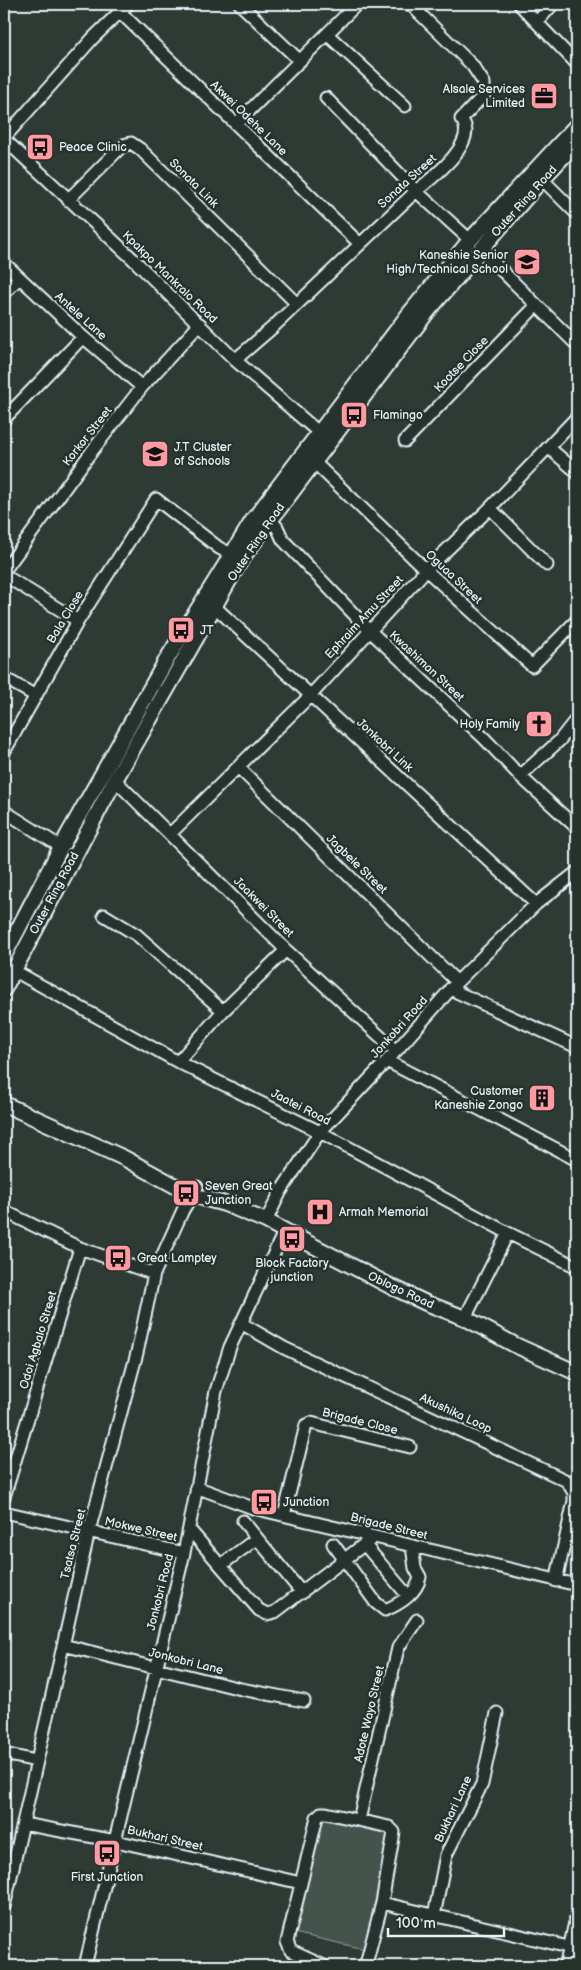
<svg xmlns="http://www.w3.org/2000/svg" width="581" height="1970" viewBox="0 0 581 1970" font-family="'Balsamiq Sans',sans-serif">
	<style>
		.green { fill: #45524e; stroke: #96a2a3 }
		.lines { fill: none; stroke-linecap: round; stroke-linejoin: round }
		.minor-casing { stroke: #e8f1f8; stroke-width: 15 }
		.major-casing { stroke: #e8f1f8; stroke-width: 18 }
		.minor { stroke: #26332d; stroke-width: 11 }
		.major { stroke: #26332d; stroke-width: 14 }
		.labels { text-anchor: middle; stroke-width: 5; stroke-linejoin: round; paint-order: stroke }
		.poi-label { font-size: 12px; fill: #e8f1f8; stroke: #26332d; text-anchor: start }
		.street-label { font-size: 12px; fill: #e8f1f8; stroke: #26332d }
	</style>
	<rect width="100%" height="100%" fill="#2e3b35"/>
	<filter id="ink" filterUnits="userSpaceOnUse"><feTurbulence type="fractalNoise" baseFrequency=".02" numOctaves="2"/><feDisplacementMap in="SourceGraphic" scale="10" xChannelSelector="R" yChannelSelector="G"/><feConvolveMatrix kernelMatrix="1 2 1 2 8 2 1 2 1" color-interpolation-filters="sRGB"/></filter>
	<g filter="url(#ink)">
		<!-- green -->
		<path class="green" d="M320 1816 391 1832 364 1949 294 1933Z"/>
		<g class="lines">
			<!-- minor casing -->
			<g class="minor-casing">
				<path id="minor" d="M240 4 300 61
					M519 4 577 64
					M120 12 359 243
					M537 22 553 4
					M328 35 405 106
					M326 98 416 191 470 240
					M236 124 357 4
					M4 138 93 38 128 4
					M4 139 134 260 235 360 324 437
					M542 179 577 214
					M68 200 123 145 131 143 140 149 297 304
					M481 250 577 345
					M4 263 83 337 142 387
					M4 293 19 278
					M235 360 272 328 416 191C431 179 481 141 461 119L484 95V83L472 65 410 4
					M4 419 83 337
					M405 441 536 306
					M548 447 577 472
					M313 461 426 570 532 666 577 620
					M490 508 547 565
					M265 515 277 527 283 540 370 631 485 739 520 776 577 828
					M4 571 92 451 142 387 200 324
					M4 575 78 621
					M214 606 536 904
					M4 678 36 696
					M4 752 78 621 156 499 219 548 231 554
					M238 767 457 982
					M520 776 559 741 577 718
					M115 780 286 950 396 1051
					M4 811 61 847
					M170 834 311 695 426 570 490 508 577 417
					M104 915 137 935 223 1011
					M13 970 178 1062 320 1132 508 1233 577 1267
					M450 989 577 1047
					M387 1061 577 1160
					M178 1062 223 1011 286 950
					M4 1211 80 1248 154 1274
					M266 1221 281 1191 320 1132 396 1051 457 982 536 904 577 872
					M465 1318 508 1233
					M241 1323 284 1348 567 1481 574 1493V1501L556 1581
					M196 1487 253 1508 577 1585
					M4 1497 80 1248
					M4 1512 184 1553
					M284 1515 306 1425 311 1423 410 1447
					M243 1521 302 1593
					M189 1529 259 1610 267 1614 275 1612 374 1537
					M333 1544 376 1603 385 1610C400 1604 417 1593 420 1577L415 1568 412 1546
					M364 1544 408 1596
					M221 1565 256 1539
					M63 1645 241 1689 304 1701
					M4 1754 36 1761
					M359 1820 398 1648 417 1620
					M23 1824 116 1841 301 1883
					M382 1903 577 1949
					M4 1907 89 1531 137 1353 154 1274 183 1210 197 1187
					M434 1916 446 1855 482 1784 497 1713
					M85 1966 184 1553 216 1391 230 1347 284 1232
					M324 1966 291 1951 287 1942 317 1817 321 1813H326L389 1827 394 1832 382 1903 366 1964 362 1966"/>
			</g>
			<!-- major casing -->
			<g class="major-casing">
				<path id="major" d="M4 956 61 847 167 659 253 520 409 314 470 240 577 125
					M4 989 115 780 242 558 428 311 542 179 577 142
					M4 1104 124 1158 192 1195 225 1204 266 1221 388 1285 426 1303 465 1318 515 1345 577 1373
					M567 1966 577 1920"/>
			</g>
			<!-- minor -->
			<use href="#minor" class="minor"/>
			<!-- major -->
			<use href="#major" class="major"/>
		</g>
	</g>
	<!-- icons -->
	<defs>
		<g id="office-square" transform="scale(1.4375)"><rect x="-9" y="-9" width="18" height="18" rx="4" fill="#ff9aa2" stroke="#26332d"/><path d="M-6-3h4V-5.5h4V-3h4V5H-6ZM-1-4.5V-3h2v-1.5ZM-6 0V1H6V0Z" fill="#111"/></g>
		<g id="bus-square" transform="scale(1.4375)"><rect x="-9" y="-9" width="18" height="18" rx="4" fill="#ff9aa2" stroke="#26332d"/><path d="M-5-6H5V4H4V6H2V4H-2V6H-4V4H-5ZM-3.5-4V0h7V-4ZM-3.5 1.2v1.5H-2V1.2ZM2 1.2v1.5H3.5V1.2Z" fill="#111"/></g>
		<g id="school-square" transform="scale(1.4375)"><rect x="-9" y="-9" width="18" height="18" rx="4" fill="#ff9aa2" stroke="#26332d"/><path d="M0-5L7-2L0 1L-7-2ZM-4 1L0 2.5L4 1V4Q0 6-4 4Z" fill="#111"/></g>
		<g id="church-square" transform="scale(1.4375)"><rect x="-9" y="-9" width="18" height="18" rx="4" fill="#ff9aa2" stroke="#26332d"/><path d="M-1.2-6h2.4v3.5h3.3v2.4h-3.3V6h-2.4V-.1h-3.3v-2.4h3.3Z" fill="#111"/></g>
		<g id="building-square" transform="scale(1.4375)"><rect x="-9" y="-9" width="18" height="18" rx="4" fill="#ff9aa2" stroke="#26332d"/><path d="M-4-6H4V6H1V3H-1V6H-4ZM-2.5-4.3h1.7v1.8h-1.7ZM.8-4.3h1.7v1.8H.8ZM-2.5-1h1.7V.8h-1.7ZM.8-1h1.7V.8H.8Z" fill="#111"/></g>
		<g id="hospital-square" transform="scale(1.4375)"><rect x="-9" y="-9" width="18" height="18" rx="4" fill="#ff9aa2" stroke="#26332d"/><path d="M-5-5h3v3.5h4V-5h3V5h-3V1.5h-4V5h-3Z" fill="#111"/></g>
	</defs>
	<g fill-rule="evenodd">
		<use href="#office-square" x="544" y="96"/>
		<use href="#bus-square" x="40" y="147"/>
		<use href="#school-square" x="527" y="262"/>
		<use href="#bus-square" x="354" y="415"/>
		<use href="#school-square" x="155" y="454"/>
		<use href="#bus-square" x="181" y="630"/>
		<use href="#church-square" x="539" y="724"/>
		<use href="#building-square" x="542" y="1098"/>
		<use href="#bus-square" x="186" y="1193"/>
		<use href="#hospital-square" x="320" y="1212"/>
		<use href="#bus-square" x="292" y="1239"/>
		<use href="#bus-square" x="118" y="1258"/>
		<use href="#bus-square" x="264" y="1502"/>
		<use href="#bus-square" x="107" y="1853"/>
	</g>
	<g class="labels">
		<!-- poi labels -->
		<g class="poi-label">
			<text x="525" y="93" text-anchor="end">Alsale Services<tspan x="525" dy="14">Limited</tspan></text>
			<text x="59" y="151">Peace Clinic</text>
			<text x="508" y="259" text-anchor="end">Kaneshie Senior<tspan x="508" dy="14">High/Technical School</tspan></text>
			<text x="373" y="419">Flamingo</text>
			<text x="174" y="451">J.T Cluster<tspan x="174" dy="14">of Schools</tspan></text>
			<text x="200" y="634">JT</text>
			<text x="520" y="728" text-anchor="end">Holy Family</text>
			<text x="523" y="1095" text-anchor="end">Customer<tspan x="523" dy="14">Kaneshie Zongo</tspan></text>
			<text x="205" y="1190">Seven Great<tspan x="205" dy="14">Junction</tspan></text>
			<text x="339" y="1216">Armah Memorial</text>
			<text x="137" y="1262">Great Lamptey</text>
			<text x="292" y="1267" text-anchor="middle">Block Factory<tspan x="292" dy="14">junction</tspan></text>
			<text x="283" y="1506">Junction</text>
			<text x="107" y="1881" text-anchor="middle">First Junction</text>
		</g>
		<!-- street labels -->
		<g class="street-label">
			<text transform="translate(249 118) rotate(44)" y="4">Akwei Odehe Lane</text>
			<text transform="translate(407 181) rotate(-42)" y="4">Sonata Street</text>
			<text transform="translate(194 183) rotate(45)" y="4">Sonata Link</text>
			<text transform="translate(524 201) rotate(-48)" y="4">Outer Ring Road</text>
			<text transform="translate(170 277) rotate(44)" y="4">Kpakpo Mankralo Road</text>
			<text transform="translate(81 316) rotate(42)" y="4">Antele Lane</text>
			<text transform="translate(461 364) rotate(-46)" y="4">Kootse Close</text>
			<text transform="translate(87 436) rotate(-52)" y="4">Korkor Street</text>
			<text transform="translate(256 542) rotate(-56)" y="4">Outer Ring Road</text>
			<text transform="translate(454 577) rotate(43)" y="4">Oguaa Street</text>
			<text transform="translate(65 617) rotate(-59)" y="4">Bala Close</text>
			<text transform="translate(364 617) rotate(-47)" y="4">Ephraim Amu Street</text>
			<text transform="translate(427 666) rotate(43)" y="4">Kwashiman Street</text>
			<text transform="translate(385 745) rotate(43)" y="4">Jonkobri Link</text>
			<text transform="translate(357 864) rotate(44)" y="4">Jagbele Street</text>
			<text transform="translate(54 893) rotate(-62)" y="4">Outer Ring Road</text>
			<text transform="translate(264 907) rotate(45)" y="4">Jaakwei Street</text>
			<text transform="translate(399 1027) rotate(-48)" y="4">Jonkobri Road</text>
			<text transform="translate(301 1107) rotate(27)" y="4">Jaatei Road</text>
			<text transform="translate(401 1290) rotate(25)" y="4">Oblogo Road</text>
			<text transform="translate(38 1340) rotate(-73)" y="4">Odoi Agbalo Street</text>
			<text transform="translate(456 1413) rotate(25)" y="4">Akushika Loop</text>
			<text transform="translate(360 1421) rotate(14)" y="4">Brigade Close</text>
			<text transform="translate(389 1526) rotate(14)" y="4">Brigade Street</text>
			<text transform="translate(141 1529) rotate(13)" y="4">Mokwe Street</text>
			<text transform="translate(73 1544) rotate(-76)" y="4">Tsatsa Street</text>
			<text transform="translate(160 1592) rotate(-76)" y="4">Jonkobri Road</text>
			<text transform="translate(186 1661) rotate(14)" y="4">Jonkobri Lane</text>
			<text transform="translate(369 1714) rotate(-77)" y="4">Adote Wayo Street</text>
			<text transform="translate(453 1809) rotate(-65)" y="4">Bukhari Lane</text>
			<text transform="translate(165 1838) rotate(13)" y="4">Bukhari Street</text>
		</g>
	</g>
	<!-- margin -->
	<rect width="581" height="1970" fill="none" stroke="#26332d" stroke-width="20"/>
	<rect x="10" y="10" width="561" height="1950" fill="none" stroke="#e8f1f8" stroke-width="2" filter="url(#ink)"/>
	<!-- scale -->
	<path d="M388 1928v8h116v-8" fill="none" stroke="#e8f1f8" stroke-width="2.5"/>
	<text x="396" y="1928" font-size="15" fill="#e8f1f8" stroke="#26332d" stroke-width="4" paint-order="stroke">100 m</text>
</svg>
